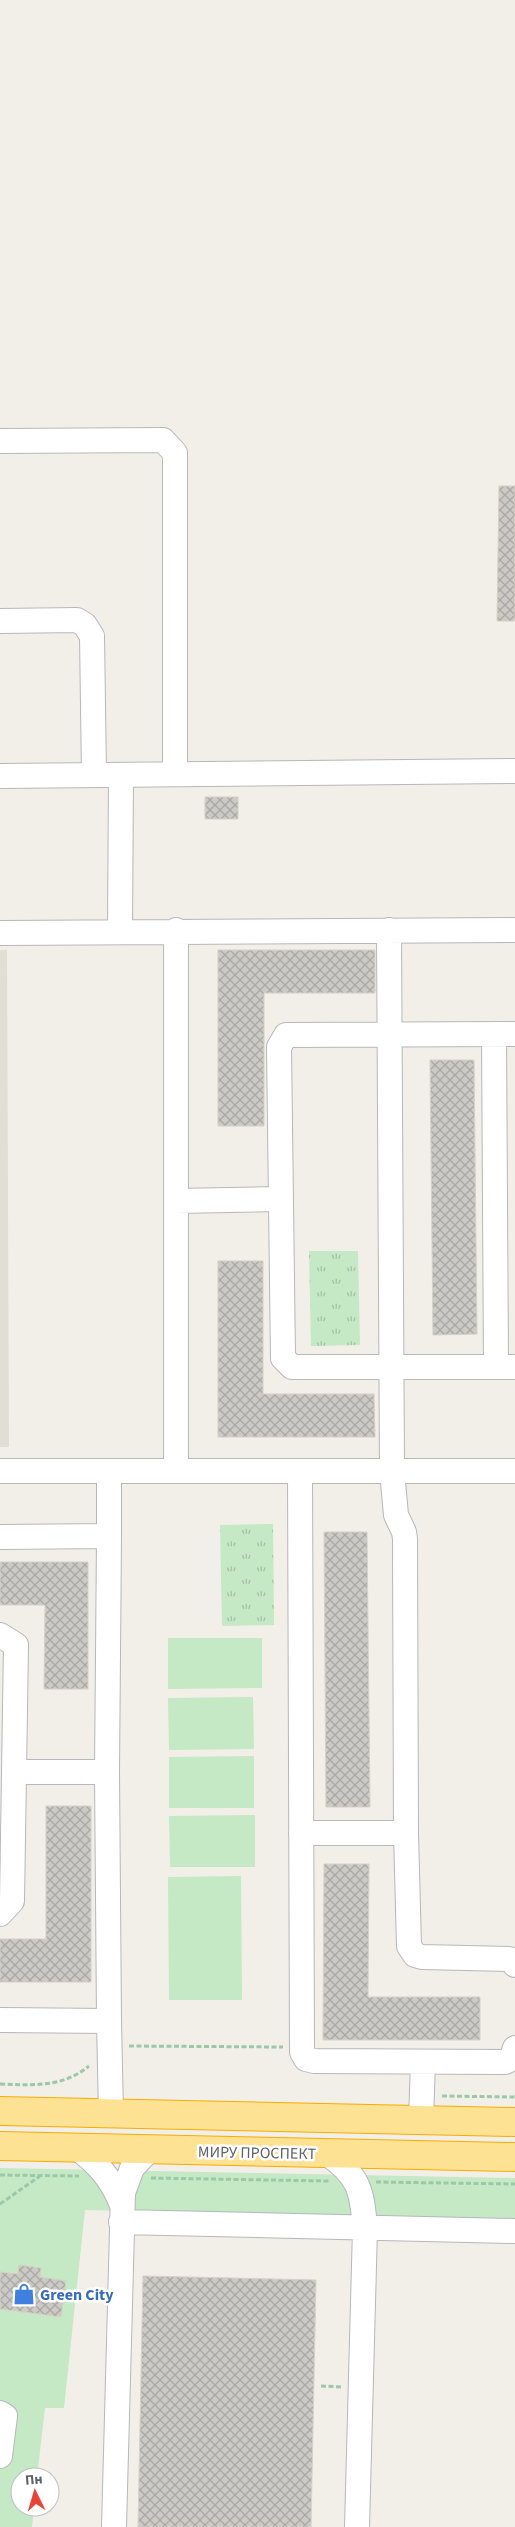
<svg xmlns="http://www.w3.org/2000/svg" width="515" height="2527" viewBox="0 0 515 2527" font-family="'Source Sans 3',sans-serif">
	<style>
		.education { fill: #e1ded6 }
		.green { fill: #c5e8c5 }
		.park { fill: url(#park-tufts) }
		.building { fill: url(#building-cross-hatch); stroke: #d6d1c6 }
		.lines { fill: none; stroke-linecap: round; stroke-linejoin: round }
		.minor-casing { stroke: #b5b8bc; stroke-width: 26 }
		.highway-casing { stroke: #f9ab00; stroke-width: 30 }
		.path { stroke: #9cc7a9; stroke-width: 3; stroke-dasharray: 5 2.5; stroke-linecap: butt }
		.minor { stroke: #fff; stroke-width: 24 }
		.highway { stroke: #fde293; stroke-width: 28 }
		.labels { text-anchor: middle; stroke-width: 5; stroke-linejoin: round; paint-order: stroke }
		.street-label { font-size: 16px; fill: #5f6368; stroke: #fff }
		.shop-label { font-size: 16px; font-weight: bold; fill: #366cbe; stroke: #fff; text-anchor: start }
	</style>
	<defs>
		<pattern id="park-tufts" width="24" height="20" patternUnits="userSpaceOnUse" patternTransform="scale(1.25)"><rect width="24" height="20" fill="#c5e8c5"/><path d="M3 7l-1-3M5 7V3M7 7l1-3M15 17l-1-3M17 17v-4M19 17l1-3" fill="none" stroke="#a3c0a4"/></pattern>
		<pattern id="building-cross-hatch" width="8" height="8" patternUnits="userSpaceOnUse" patternTransform="scale(1.25)"><rect width="8" height="8" fill="#cccac5"/><path d="M0 0l8 8M0 8l8-8" fill="none" stroke="#a9a8a4"/></pattern>
	</defs>
	<rect width="100%" height="100%" fill="#f1efe8"/>
	<!-- education -->
	<path class="education" d="M0 950H7L9 1447H0Z"/>
	<!-- green -->
	<path class="green" d="M168 1638H262V1688L168 1689Z
		M253 1697 254 1749 169 1750 168 1698Z
		M254 1756V1808H169V1757Z
		M255 1815V1867H170L169 1816Z
		M241 1876 242 2000H169L168 1877Z
		M0 2168 515 2178V2221L85 2210 64 2408H45L37 2477H20V2507H34L32 2527H0Z"/>
	<!-- park -->
	<path class="park" d="M309 1251H358L360 1345 311 1346Z
		M273 1524 274 1625 222 1626 220 1525Z"/>
	<!-- building -->
	<path class="building" d="M499 486H515V621H497Z
		M205 797H238V819H205Z
		M218 950H375V993H264V1126H218Z
		M430 1060H474L477 1334 433 1335Z
		M218 1261H263V1394H374L375 1437H218Z
		M324 1532H367L370 1807H326Z
		M0 1562H88V1689H44L45 1605H0Z
		M46 1806H91V1982H0V1939H46Z
		M324 1864H369L368 1997H480V2040H323Z
		M19 2265 41 2268 40 2277 66 2281 61 2317 0 2309V2272L18 2274Z
		M143 2276 316 2280 311 2527H138Z"/>
	<g class="lines">
		<!-- minor casing -->
		<g class="minor-casing">
			<path id="minor" d="M0 441 163 440 175 453V774
				M0 621 77 620 85 625 92 636 94 775
				M0 776 515 771
				M176 930V1471
				M389 930 392 1471 396 1515 404 1532 405 1539 406 1833 409 1946 415 1955 422 1957 509 1959 514 1961 515 1965
				M120 931 121 775
				M0 933 515 930
				M494 1034 496 1367
				M515 1034 286 1035 279 1047 283 1358 292 1367H515
				M176 1201 280 1199
				M0 1471H515
				M300 1471 302 2052 306 2059 314 2061 505 2062 511 2059 515 2048
				M109 1536V1471
				M0 1537 109 1536 107 1772 109 2021 0 2020
				M0 1635 16 1645 12 1901 0 1914
				M14 1772H107
				M301 1833H406
				M109 2021 111 2114
				M421 2120 423 2062
				M77 2148C99 2164 112 2180 122 2205
				M326 2153C359 2175 362 2190 365 2228L357 2527
				M121 2222 515 2231
				M0 2413 5 2416 0 2456
				M114 2527 123 2193 132 2168 150 2149"/>
		</g>
		<!-- highway casing -->
		<g class="highway-casing">
			<path id="highway" d="M0 2111 515 2122
				M0 2146 515 2157"/>
		</g>
		<!-- path -->
		<path class="path" d="M129 2046 283 2047
			M0 2084C33 2085 62 2088 89 2066
			M442 2096 515 2097
			M0 2175 79 2176
			M151 2178 329 2181
			M376 2182 515 2184
			M0 2204 40 2176
			M321 2386 343 2387"/>
		<!-- minor -->
		<use href="#minor" class="minor"/>
		<!-- highway -->
		<use href="#highway" class="highway"/>
	</g>
	<!-- icons -->
	<defs>
		<g id="shop-bare" transform="scale(1.725)"><path d="M-5-2.5h2.3a2.7 3.5 0 0 1 5.4 0H5L5.5 6h-11ZM-1.5-2.5h3a1.5 2.3 0 0 0-3 0Z" fill="#3f7fe0" stroke="#fff" stroke-width="2.5" paint-order="stroke"/></g>
	</defs>
	<g fill-rule="evenodd">
		<use href="#shop-bare" x="24" y="2294"/>
	</g>
	<g class="labels">
		<!-- street labels -->
		<g class="street-label">
			<text transform="translate(257 2152) rotate(1)" y="6">МИРУ ПРОСПЕКТ</text>
		</g>
		<!-- shop labels -->
		<g class="shop-label">
			<text x="40" y="2300">Green City</text>
		</g>
	</g>
	<!-- north arrow -->
	<g transform="translate(35 2492) rotate(355)"><circle r="24" fill="#ffffff" stroke="#bfc1c3"/>
	<path d="M0-4L9 19L0 12L-9 19Z" fill="#ea4335"/>
	<text y="-8" font-size="14" font-weight="bold" text-anchor="middle" fill="#5f6368">Пн</text>
	</g>
</svg>
